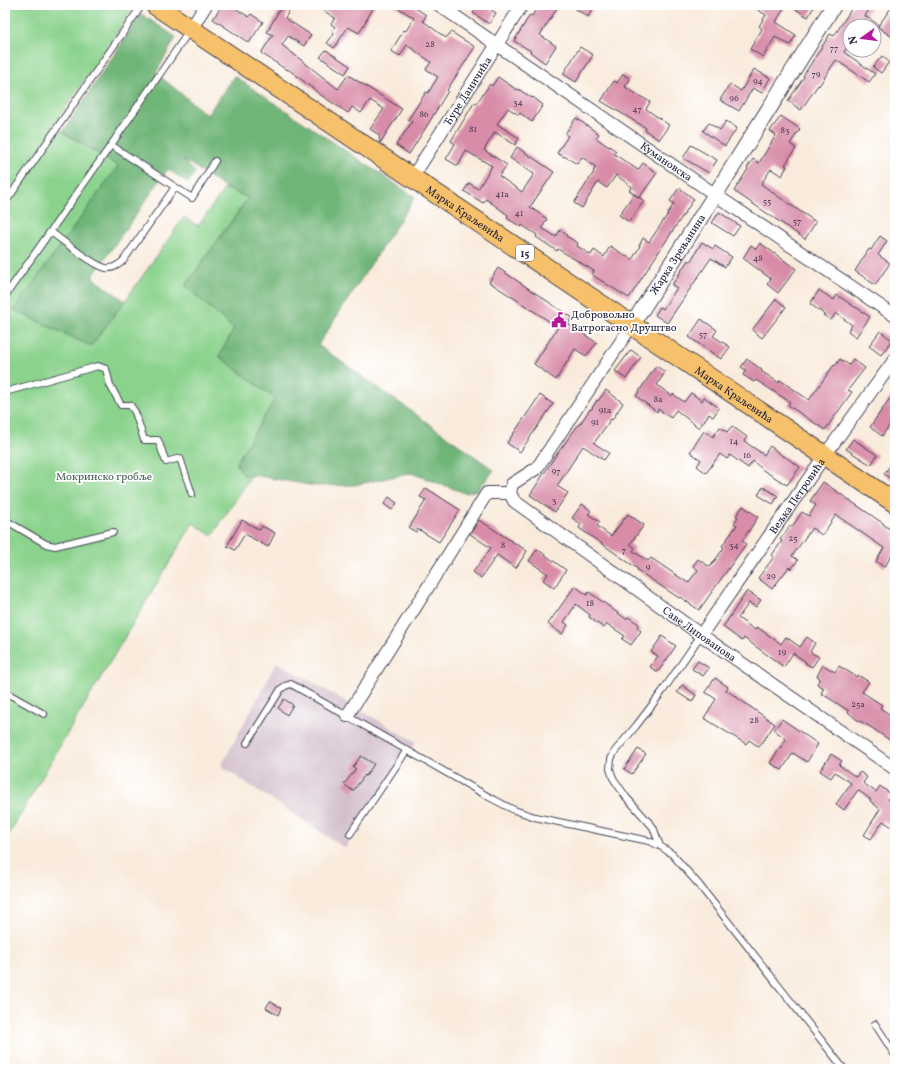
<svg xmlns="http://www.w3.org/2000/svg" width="900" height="1074" viewBox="0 0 900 1074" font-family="Vollkorn,serif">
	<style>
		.industrial { fill: #d1bdc9 }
		.green { fill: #8bd38d; stroke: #567a64 }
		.forest { fill: #70b578; stroke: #496c5a }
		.building { fill: #d88ca8 }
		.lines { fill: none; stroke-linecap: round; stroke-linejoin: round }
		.service-casing { stroke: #424053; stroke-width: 8 }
		.minor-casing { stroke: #424053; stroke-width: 14 }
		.tertiary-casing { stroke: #424053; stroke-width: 17 }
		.primary-casing { stroke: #424053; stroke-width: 21 }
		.service { stroke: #fff; stroke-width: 6 }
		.minor { stroke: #fff; stroke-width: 12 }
		.tertiary { stroke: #fff; stroke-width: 15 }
		.primary { stroke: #f6c16b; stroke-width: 19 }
		.labels { text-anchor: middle; stroke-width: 3.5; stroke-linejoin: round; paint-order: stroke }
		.number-label { font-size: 9px; fill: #503c56 }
		.shield { fill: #fff; stroke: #646476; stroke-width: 1 }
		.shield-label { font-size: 10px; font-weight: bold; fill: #22223b }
		.street-label { font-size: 11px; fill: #22223b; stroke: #fff }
		.poi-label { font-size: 11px; fill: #22223b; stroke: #fff; text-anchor: start }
		.park-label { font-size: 11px; fill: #476058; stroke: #fff }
	</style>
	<rect width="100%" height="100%" fill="#fff"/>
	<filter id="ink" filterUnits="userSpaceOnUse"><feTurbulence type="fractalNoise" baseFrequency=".025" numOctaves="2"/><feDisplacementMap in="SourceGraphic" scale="8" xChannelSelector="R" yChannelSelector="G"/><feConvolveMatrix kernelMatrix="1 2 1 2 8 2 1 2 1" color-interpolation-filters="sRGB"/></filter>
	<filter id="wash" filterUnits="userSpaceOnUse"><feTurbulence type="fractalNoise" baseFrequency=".012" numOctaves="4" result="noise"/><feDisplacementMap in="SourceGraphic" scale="16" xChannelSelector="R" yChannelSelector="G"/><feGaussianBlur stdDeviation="0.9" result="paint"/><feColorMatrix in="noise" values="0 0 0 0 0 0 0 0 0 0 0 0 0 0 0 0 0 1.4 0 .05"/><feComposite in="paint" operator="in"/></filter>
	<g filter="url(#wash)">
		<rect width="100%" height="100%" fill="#f9ebdb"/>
		<!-- industrial -->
		<path class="industrial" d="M277 662 416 742 345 848 221 766Z"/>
		<!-- green -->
		<path class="green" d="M5 5H128L133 9 53 126 118 166 14 310 91 346 125 301 184 217 198 226 225 188 248 198 185 286 234 329 219 356 275 399 236 463 243 475H252L212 536 193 523 67 734 5 841Z"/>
		<!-- forest -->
		<path class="forest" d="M141 14 176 37 156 73 207 115 234 76 415 197 318 345 494 470 478 490 465 493 411 473 355 485 316 486 252 475H243L236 463 275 399 219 356 234 329 185 286 248 198 225 188 198 169 182 159 195 172 188 183 168 169 92 277 125 301 91 346 14 310 118 166 63 132Z"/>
		<g id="blocks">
			<!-- building -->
			<path class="building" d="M222 5H230L249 17 251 14 263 22 249 43 213 19Z
				M282 5H292L285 18 311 35 304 46 288 36 282 45 338 89 348 75 402 109 380 143 379 135 370 129 384 109 370 100 361 113 352 107 348 113 321 95 288 69 287 70 261 53 273 35 267 32Z
				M328 5H375L359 33 348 27 334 48 327 43 334 34 332 32 335 27 331 24 335 18 324 11Z
				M394 5H411L426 15 423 21 446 38 451 32 475 47 447 90 448 91 425 129 409 154 396 145 412 122 408 120 426 92 428 93 438 77 426 69 431 62 407 45 400 56 391 51 404 30 406 31 414 18Z
				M478 5H484L496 13 489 24 473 13Z
				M539 5H559L540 35 556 46 545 63 530 52 531 51 514 41 530 15 532 16Z
				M570 5H595L588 17Z
				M750 5H786L776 22 796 35 790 45 775 37 763 57 750 49 762 29 759 26 766 15Z
				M789 5H815L808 17Z
				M854 5H872L865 16 879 25 893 5H895V39L878 27 879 26H850V43L844 52 875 74 869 82 836 60 819 86 818 85 801 110 788 101 804 77 803 76 830 34 834 36Z
				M580 47 593 55 576 82 563 74Z
				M326 50 350 66 345 74 320 57Z
				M882 56 889 62 881 73 873 67Z
				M754 69 770 78 762 93 753 88 739 111 720 100 730 84 741 91Z
				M623 74 630 79 625 87 650 102 646 109 669 125 659 140 645 130 646 128 601 101 614 81 617 83Z
				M498 77 517 90 518 89 532 98 533 97 543 105 532 122 520 113 519 115 508 108 497 124 519 138 515 145 495 132 484 150 507 165 499 176 522 192 534 174 510 158 517 147 554 172 530 207 547 219 542 228 556 237 560 230 567 235 566 236 578 243 577 246 591 255 594 250 604 257 610 246 632 260 640 246H639L643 238 649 242 668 214H667L674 204 670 201 679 188 694 199 656 256 629 298 592 275 594 271 558 249 557 251 536 237 537 235 522 225 521 227 507 218 508 215 486 199 483 203 464 191 469 183 478 189 492 166 466 151 458 166 446 159 455 144 451 141 474 103 476 104 490 84 492 86Z
				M781 116 800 129 790 144 796 148 785 165 787 166 782 176 771 169 761 184 779 197 816 222 805 239 734 191 748 169 747 168 753 159 759 163 776 135 770 131Z
				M576 118 599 134 596 138 609 147V146L616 151 614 154 638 170 643 163 657 173 639 198 629 190 632 187 616 175 607 188 598 182 582 208 574 203 594 172 593 171 596 167 582 157 577 164 564 156V157L557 153 568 136 565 134Z
				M726 121 737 128 725 146 703 131 709 123 720 130Z
				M691 145 717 160 709 173 683 158Z
				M634 194 644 201 629 222 619 215Z
				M719 212 740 226 733 236 712 223Z
				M880 236 887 241 878 255 890 263 875 285 855 271 869 249 871 250Z
				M702 242 713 249 715 246 732 257 725 267 711 258 667 323 655 315 660 307 663 309 677 288 672 285 688 260 690 262Z
				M760 243 796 269 778 293 767 284 771 279 743 258 751 245 756 249Z
				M498 268 568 315 572 317 568 324 597 343 586 356 575 349 556 380 534 364 558 327 489 282Z
				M819 290 834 300 837 295 856 308V307L870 317 856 337 848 331 852 325 836 313 831 320 823 315 824 314 810 304Z
				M776 299 786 307 762 338 752 330Z
				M701 319 717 330 713 336 730 347 721 359 689 337Z
				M880 331 892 340 881 355 869 346Z
				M631 350 641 357 626 379 615 371Z
				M747 359 762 370 761 371 779 383 780 380 809 400 834 365 835 366 840 359 849 365 853 359 865 368 848 390 852 392 825 430 788 405 790 402 756 380 754 382 743 375 746 370 741 367Z
				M656 366 665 372 657 385 672 396 673 394 684 402 691 393 702 401 704 397 719 408 713 417 709 414 699 428 676 410 671 418 658 409 657 412 636 396Z
				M606 390 623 403 612 420 611 419 594 443 609 453 604 460 583 446 557 486 568 493 555 512 530 495 554 458 579 424H580L590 409 591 410 597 400 598 401Z
				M895 391V417L882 436 870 427Z
				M540 395 553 404 520 452 507 443Z
				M732 426 747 437 744 441 764 455 770 446 784 457V456L800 467 787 485 763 470 753 461 748 468 730 455 727 459 720 454 706 473 697 466 701 460 690 452 704 431 713 437 720 427 727 432Z
				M853 439 877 455 871 465 846 449Z
				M895 459V482L884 474Z
				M823 482 884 524V525L895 533V551L884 567 876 561 884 548 836 515 822 535 812 528 792 556 798 560 791 569 789 567 772 589 758 578 774 557 772 555 782 541 780 540 790 526 792 527 802 512 809 516 816 505 810 501Z
				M763 487 778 496 773 504 758 495Z
				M426 488 460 510 439 542 418 529 416 532 409 528 426 500 420 497Z
				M389 497 397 503 392 510 384 504Z
				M582 504 591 511 588 514 600 522 597 526 611 536 628 514 644 525 630 544 635 548 633 551 648 561 651 558 688 583 698 570 693 566 698 559 710 567 724 548 722 546 737 525 734 523 738 517 736 516 743 506 758 517 742 541 746 544 699 610 680 597 679 598 637 570 638 569 579 528 581 524 572 518Z
				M242 520 260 530 262 526 275 533 268 547 245 534 235 550 227 546Z
				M479 520 527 551 516 568 497 555 481 578 473 572 491 548 470 534Z
				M537 549 566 570 554 588 543 580 548 574 529 561Z
				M575 586 587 595 589 592 626 619 628 617 639 624 637 627 641 631 631 645 622 639 625 636 607 624 604 628 589 617 590 615 576 604 564 622 568 625 562 634 548 624Z
				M747 591 761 600 756 607 749 603 738 618 755 630 757 627 781 644 786 637 800 647 807 637 815 643 810 652 819 657 812 667 805 663 806 662 793 653 784 667 744 638 742 641 723 627Z
				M662 636 676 646 658 672 650 667 658 656 651 652Z
				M698 661 709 668 703 676 692 669Z
				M823 665 835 672 839 666 857 677 858 675 869 682 862 692 882 705 880 708 895 718V735L891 741 869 726 856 719 848 712 849 711 821 693 824 688 817 684 820 678 817 676Z
				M715 678 728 687 726 690 775 724 759 747 749 740 746 744 704 718 716 699 705 692Z
				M682 685 696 695 692 702 677 692Z
				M284 699 293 705 287 715 278 708Z
				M782 719 818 744 807 762 793 753 782 770 770 763 786 739 774 730Z
				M638 749 646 754 632 774 624 769Z
				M831 754 842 761 839 765 856 777 860 772 867 777 863 783 876 792 880 786 891 794 888 799 895 804V829L883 821 871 839 864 835 880 809 870 801 871 800 858 790 844 810 836 804 851 783 835 772 831 778 820 771Z
				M361 756 374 764 366 776 365 775 353 791 344 784 356 769 353 767Z
				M270 1001 281 1008 278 1015 266 1008Z"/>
		</g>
	</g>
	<g filter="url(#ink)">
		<use href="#blocks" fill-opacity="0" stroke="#424053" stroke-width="1"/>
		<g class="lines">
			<!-- service casing -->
			<g class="service-casing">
				<path id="service" d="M111 145 192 198 215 161
					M5 203 142 5
					M51 232C62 240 94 266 106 268 113 269 118 265 123 261L175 187
					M5 296 111 145 190 30
					M5 392 98 366 106 369 110 385 121 405H130L135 412 144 440H158L166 462 180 458 192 494
					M5 520 46 544 55 546 113 532
					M5 692 44 714
					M247 743 281 689 285 686 291 684 489 797 514 810 535 817 649 841 660 846 672 854 700 886 844 1069
					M350 834 407 750
					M660 846 653 827 626 797 613 778 610 769 611 759 615 751 636 726 662 692 701 635
					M875 1024 895 1055"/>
			</g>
			<!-- minor casing -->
			<g class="minor-casing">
				<g id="minor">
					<path id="s1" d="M439 5 723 200 895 316"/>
					<path d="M191 29 206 5"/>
					<path id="s2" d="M412 178 522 5"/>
					<path id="s3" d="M510 493 514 501 701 635 895 769"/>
					<path d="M510 493 512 484 537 468 632 325"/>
					<path id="s4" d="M701 635 825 455 895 359"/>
					<path d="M347 716 487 493H510"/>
				</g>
			</g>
			<!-- tertiary casing -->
			<g class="tertiary-casing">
				<g id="tertiary">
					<path id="s5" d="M632 325 715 195 834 5"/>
				</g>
			</g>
			<!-- primary casing -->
			<g class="primary-casing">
				<g id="primary">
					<path id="s6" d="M155 5 642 332 895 503"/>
				</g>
			</g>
			<!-- service -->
			<use href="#service" class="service"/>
			<!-- minor -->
			<use href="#minor" class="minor"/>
			<!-- tertiary -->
			<use href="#tertiary" class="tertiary"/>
			<!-- primary -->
			<use href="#primary" class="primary"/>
		</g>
	</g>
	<!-- icons -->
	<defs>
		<g id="civic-bare" transform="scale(1.2)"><path d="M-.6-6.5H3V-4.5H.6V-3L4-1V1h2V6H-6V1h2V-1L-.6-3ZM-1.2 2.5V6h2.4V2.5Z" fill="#b5179e" stroke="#fff" stroke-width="2.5" paint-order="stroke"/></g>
	</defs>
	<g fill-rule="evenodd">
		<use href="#civic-bare" x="559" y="320"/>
	</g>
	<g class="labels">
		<!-- number labels -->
		<g class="number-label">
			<text x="430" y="47">28</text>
			<text x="834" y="51">77</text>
			<text x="816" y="77">79</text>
			<text x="758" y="84">94</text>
			<text x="734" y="101">96</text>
			<text x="518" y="105">34</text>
			<text x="637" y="112">47</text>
			<text x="424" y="117">86</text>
			<text x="473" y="132">81</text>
			<text x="785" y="133">83</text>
			<text x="502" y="197">41a</text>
			<text x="767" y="204">55</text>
			<text x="519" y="216">41</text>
			<text x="797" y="224">57</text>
			<text x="758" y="261">48</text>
			<text x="703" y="337">57</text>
			<text x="658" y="402">8a</text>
			<text x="605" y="413">91a</text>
			<text x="595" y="425">91</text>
			<text x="734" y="444">14</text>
			<text x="747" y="458">16</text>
			<text x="556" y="474">97</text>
			<text x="554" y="503">3</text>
			<text x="793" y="541">25</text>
			<text x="503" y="548">8</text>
			<text x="734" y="548">34</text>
			<text x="624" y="553">7</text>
			<text x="648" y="570">9</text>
			<text x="771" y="579">29</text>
			<text x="590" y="606">18</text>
			<text x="782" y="655">19</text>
			<text x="858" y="707">25a</text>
			<text x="754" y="723">28</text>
		</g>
		<!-- shield labels -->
		<rect class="shield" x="516" y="245" width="18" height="16" rx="3"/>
		<g class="shield-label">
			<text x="525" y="257">15</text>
		</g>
		<!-- street labels -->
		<g class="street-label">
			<text dy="4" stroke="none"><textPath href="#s2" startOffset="103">Ђуре Даничића</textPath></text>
			<text dy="4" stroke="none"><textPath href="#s1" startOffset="276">Кумановска</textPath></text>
			<text dy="4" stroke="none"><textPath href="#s6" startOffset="374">Марка Краљевића</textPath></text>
			<text dy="4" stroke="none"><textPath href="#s5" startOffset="84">Жарка Зрењанина</textPath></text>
			<text dy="4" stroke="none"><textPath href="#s6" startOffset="698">Марка Краљевића</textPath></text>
			<text dy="4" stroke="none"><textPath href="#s4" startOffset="169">Вељка Петровића</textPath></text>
			<text dy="4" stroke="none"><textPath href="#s3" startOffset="237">Саве Липованова</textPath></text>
		</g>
		<!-- poi labels -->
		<g class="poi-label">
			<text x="571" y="318">Добровољно<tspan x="571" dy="13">Ватрогасно Друштво</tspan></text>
		</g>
		<!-- park labels -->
		<g class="park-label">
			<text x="104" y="480">Мокринско гробље</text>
		</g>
	</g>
	<!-- margin -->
	<rect width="900" height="1074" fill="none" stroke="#fff" stroke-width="20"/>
	<!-- north arrow -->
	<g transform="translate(862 38) rotate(256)"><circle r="19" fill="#ffffff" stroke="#a7a7b1"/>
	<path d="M0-3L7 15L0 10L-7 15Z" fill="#b5179e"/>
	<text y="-6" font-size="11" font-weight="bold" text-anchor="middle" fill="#22223b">N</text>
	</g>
</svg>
